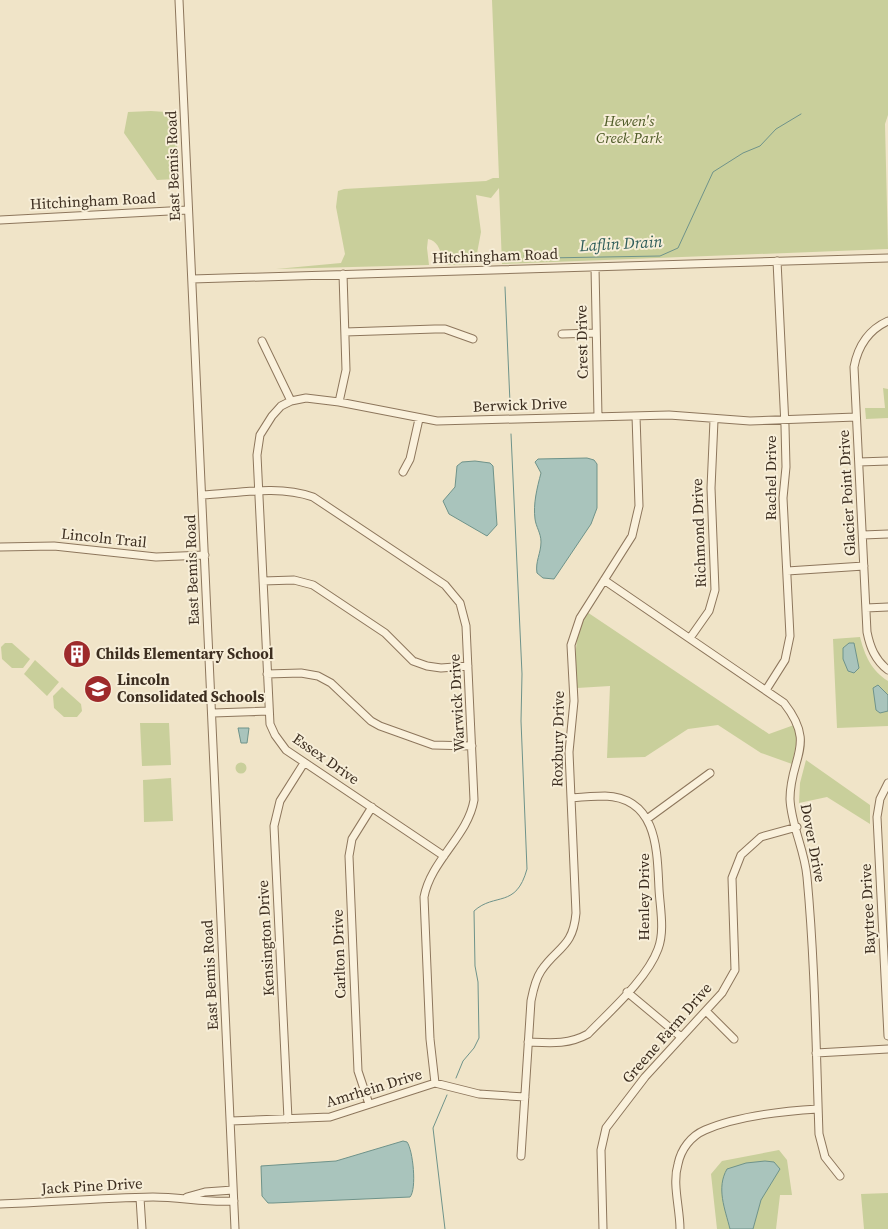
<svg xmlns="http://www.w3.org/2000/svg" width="888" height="1229" viewBox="0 0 888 1229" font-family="'Source Serif 4',serif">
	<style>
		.green { fill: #c9cf9b }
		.water { fill: #a9c4bc; stroke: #6f938a }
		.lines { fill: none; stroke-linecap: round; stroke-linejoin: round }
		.stream { stroke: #6f938a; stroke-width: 1 }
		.minor-casing { stroke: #8d765c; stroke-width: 9 }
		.minor { stroke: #faf1dc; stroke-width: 7 }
		.labels { text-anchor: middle; stroke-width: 4; stroke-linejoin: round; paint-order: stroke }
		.park-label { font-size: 15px; font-style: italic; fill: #4d5a26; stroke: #f7eed8 }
		.street-label { font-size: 15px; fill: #3d2e20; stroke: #f7eed8 }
		.poi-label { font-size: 15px; font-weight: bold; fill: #3d2e20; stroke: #f7eed8; text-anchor: start }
		.water-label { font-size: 16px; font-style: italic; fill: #2f5d5a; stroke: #f7eed8 }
	</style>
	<rect width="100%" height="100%" fill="#f0e4c8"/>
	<!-- green -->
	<path class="green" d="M492 0H888V115L885 124 888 249 502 264 499 188 491 198 476 195 481 232 475 264 448 265C439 257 442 242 428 239L427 248 429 265 276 269 341 263 345 254 336 207 338 191 344 189 486 181 493 178H499Z
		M151 111 166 112 175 121 179 169 176 179 157 180 124 133 128 112Z
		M883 388 888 389V418L866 419 865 408H885Z
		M587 612 769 734 794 725 797 740 792 764 761 753 718 725 688 729 645 757 607 758 610 686 577 688C575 660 573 637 587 612Z
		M860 637C865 656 871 670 888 681V726L837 728 833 639Z
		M5 643H12L30 659 23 668H12L2 659 1 647Z
		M35 660 59 682 47 696 24 674Z
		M62 687 81 704 82 711 77 717H64L54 708 53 696Z
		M140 723H169L171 765 142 766Z
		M806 760 870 805V824L827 797 799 803 800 783Z
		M235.5 768a5.5 5.5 0 1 1 11 0a5.5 5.5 0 1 1-11 0Z
		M171 778 173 821 144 822 143 780Z
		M779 1150 787 1160 792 1195H780L776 1229H717L711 1174 722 1161Z
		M888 1193V1229H864L861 1194Z"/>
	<!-- water -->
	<path class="water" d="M587 458 594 460 597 464V508L591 524 554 579 543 578 537 573C535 562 541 553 541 542 541 533 536 527 535 519 533 504 537 488 541 473L535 462 538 459Z
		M475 461 490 463 493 466 497 525 487 536 449 514 443 501 455 487 457 466 462 462Z
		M849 643H854L859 668 854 673 848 671 843 659V648Z
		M878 685 888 695V711L880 713 876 710 873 688Z
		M238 728H249L247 743H241Z
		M403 1141 407 1142C413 1150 417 1189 410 1197L273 1203H268L262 1196 261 1166 336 1161Z
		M765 1161 774 1162 780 1169 761 1200 753 1229H730C725 1209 716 1188 727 1169L746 1163Z"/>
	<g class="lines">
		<!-- stream -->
		<path class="stream" d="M524 256 546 258 660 256 678 248 713 172 743 153 760 146 776 129 801 114
			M505 287 510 403
			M456 1078 463 1061 474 1048 479 1038 478 982 475 966 474 911C495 892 516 909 527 869L521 721 522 674 511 434
			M445 1229 433 1128 447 1095"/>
		<!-- minor casing -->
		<g class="minor-casing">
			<path id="minor" d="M179 0 235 1229
				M0 220 188 210
				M595 267 598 417
				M192 279 888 258
				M888 321C868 330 858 346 854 367L867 632C870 647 875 660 888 670
				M345 332 435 329H445L473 339
				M562 334 595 333
				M262 341 291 401
				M339 402 346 370 343 274
				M859 462 888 461
				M403 472 410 459 419 419
				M202 495C239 493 278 485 313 497L445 585 460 603 466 626 474 800C468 836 431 860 424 897L430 1039 435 1083
				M863 535 888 534
				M0 547 54 546 156 557 205 555
				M787 571 864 566
				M604 580 784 703C817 745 790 757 790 799 791 825 805 851 807 877 815 962 816 1049 819 1134L825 1157 840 1176
				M263 581 294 580 313 585 385 633 413 661 427 666 441 668 468 666
				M866 608 888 607
				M690 638 709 611 715 590 711 488 714 420
				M267 674 301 673 318 676 331 683 371 721 380 726 433 745 472 746
				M766 690 785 660 790 636 783 498 786 467 785 426 777 261
				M213 713 269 711
				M888 783 880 799 877 817 888 1036
				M647 819 710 773
				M444 856 286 750 275 735 270 724 257 455 260 435 272 416 281 406 291 401 306 398 339 402 437 421 669 415 750 421 856 417
				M627 992 681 1037
				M706 1011 734 1039
				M528 1042C550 1043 568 1045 588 1034 610 1011 647 979 658 949 665 931 660 908 659 889 657 851 658 798 605 796 594 796 582 797 571 798
				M816 1053 888 1049
				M369 1104 358 1071 349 856 352 839 372 807
				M288 1119 274 826 280 801 304 763
				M231 1121 330 1117 435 1083 479 1094 525 1097
				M521 1156 531 1001C533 991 535 980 541 971 557 947 573 948 576 913L569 752 574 701 571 645 580 618 632 536 639 506 636 416
				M187 1197 205 1192 233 1190
				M140 1198 142 1229
				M0 1204C51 1202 102 1198 153 1197 181 1197 207 1203 234 1201
				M603 1229 601 1150 606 1128 645 1077 722 993 735 970 732 878 741 855 761 837 797 827
				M680 1229C680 1208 672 1184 678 1164 681 1149 691 1136 705 1130 737 1116 784 1111 818 1109"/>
		</g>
		<!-- minor -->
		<use href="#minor" class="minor"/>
	</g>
	<!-- icons -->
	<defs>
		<g id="building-disc" transform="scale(1.4375)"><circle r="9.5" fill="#9e2a2b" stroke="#f7eed8"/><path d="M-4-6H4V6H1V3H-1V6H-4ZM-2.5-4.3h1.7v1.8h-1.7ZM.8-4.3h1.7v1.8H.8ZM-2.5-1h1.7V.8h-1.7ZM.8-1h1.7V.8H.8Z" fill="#fff"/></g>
		<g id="school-disc" transform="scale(1.4375)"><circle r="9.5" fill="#9e2a2b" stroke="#f7eed8"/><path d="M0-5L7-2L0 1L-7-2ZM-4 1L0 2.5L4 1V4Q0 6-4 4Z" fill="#fff"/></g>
	</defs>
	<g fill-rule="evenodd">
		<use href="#building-disc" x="77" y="654"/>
		<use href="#school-disc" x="98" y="689"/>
	</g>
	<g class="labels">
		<!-- park labels -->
		<g class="park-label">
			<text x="629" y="126">Hewen's<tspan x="629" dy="17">Creek Park</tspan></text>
		</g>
		<!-- street labels -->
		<g class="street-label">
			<text transform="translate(173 166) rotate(-92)" y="5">East Bemis Road</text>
			<text transform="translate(93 201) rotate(-3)" y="5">Hitchingham Road</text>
			<text transform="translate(495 256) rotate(-2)" y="5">Hitchingham Road</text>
			<text transform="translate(582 342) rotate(-91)" y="5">Crest Drive</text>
			<text transform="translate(520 405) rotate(-2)" y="5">Berwick Drive</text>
			<text transform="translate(771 478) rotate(-90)" y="5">Rachel Drive</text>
			<text transform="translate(847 493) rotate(-93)" y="5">Glacier Point Drive</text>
			<text transform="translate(699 533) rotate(-92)" y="5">Richmond Drive</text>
			<text transform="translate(104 538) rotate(6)" y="5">Lincoln Trail</text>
			<text transform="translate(192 570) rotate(-92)" y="5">East Bemis Road</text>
			<text transform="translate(457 703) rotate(-93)" y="5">Warwick Drive</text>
			<text transform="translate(558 739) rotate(-89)" y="5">Roxbury Drive</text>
			<text transform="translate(326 759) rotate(35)" y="5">Essex Drive</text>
			<text transform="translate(813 843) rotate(79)" y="5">Dover Drive</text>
			<text transform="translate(644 897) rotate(-90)" y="5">Henley Drive</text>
			<text transform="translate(868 909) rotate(-93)" y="5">Baytree Drive</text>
			<text transform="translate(266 938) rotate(-93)" y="5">Kensington Drive</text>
			<text transform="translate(339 954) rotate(-92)" y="5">Carlton Drive</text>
			<text transform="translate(210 975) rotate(-93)" y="5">East Bemis Road</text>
			<text transform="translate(667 1033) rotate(-49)" y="5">Greene Farm Drive</text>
			<text transform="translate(374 1088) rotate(-17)" y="5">Amrhein Drive</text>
			<text transform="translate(92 1186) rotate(-3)" y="5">Jack Pine Drive</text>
		</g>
		<!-- poi labels -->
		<g class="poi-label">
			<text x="96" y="659">Childs Elementary School</text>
			<text x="117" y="685">Lincoln<tspan x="117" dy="17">Consolidated Schools</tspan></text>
		</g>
		<!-- water labels -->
		<g class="water-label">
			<text transform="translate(621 243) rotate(-3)" y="6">Laflin Drain</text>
		</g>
	</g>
</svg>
